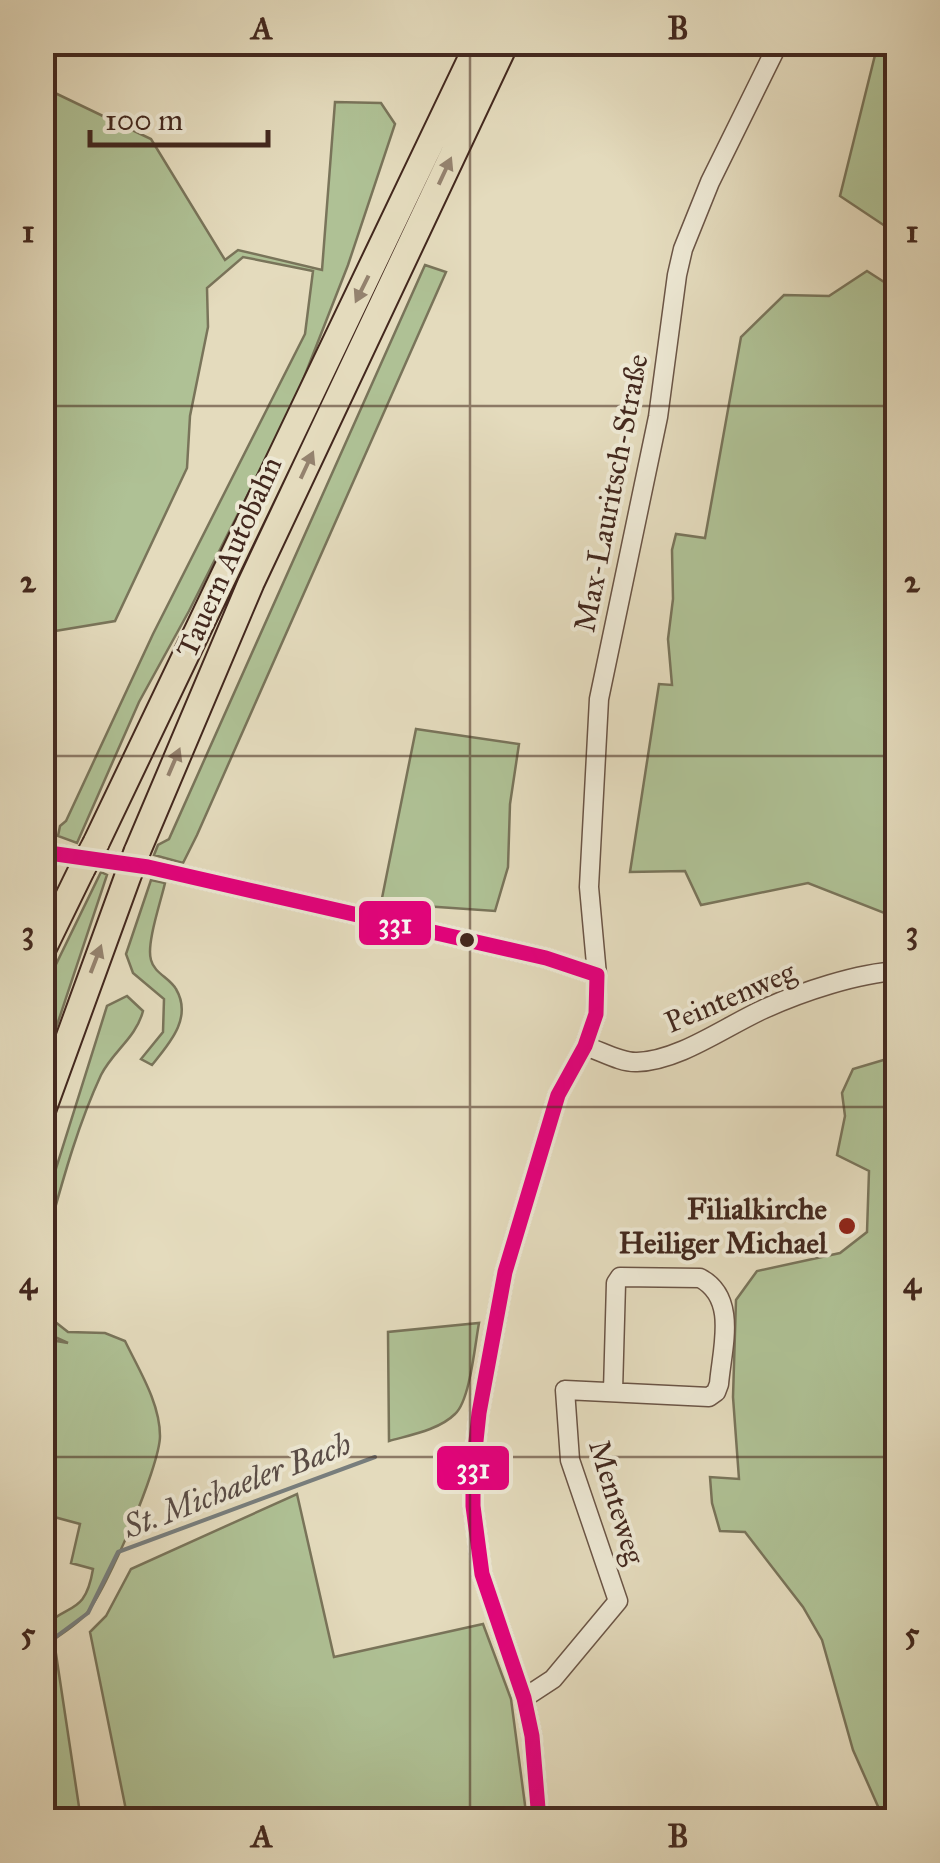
<svg xmlns="http://www.w3.org/2000/svg" width="940" height="1863" viewBox="0 0 940 1863" font-family="'IM FELL Great Primer',serif">
	<style>
		.green { fill: #afc195; stroke: #79745a; stroke-width: 2.5 }
		.lines { fill: none; stroke-linecap: round; stroke-linejoin: round }
		.stream { stroke: #787e7d; stroke-width: 4 }
		.minor-casing { stroke: #6b5546; stroke-width: 21 }
		.highway-casing { stroke: #43281e; stroke-width: 29 }
		.minor { stroke: #ede8d4; stroke-width: 18 }
		.highway { stroke: #e4dbbd; stroke-width: 25 }
		.highway-bridge-casing { stroke: #43281e; stroke-width: 29; stroke-linecap: butt }
		.highway-bridge { stroke: #e4dbbd; stroke-width: 25 }
		.bus-1-casing { stroke: #ede8d4; stroke-width: 22 }
		.bus-1 { stroke: #e5007d; stroke-width: 15 }
		.oneway { fill: #94826e }
		.grid { fill: none; stroke: #43281e; stroke-width: 2.5; stroke-opacity: 0.55 }
		.bus-dot { fill: #43281e; stroke: #ede8d4; stroke-width: 4 }
		.poi-dot { fill: #8f2418; stroke: #ede8d4; stroke-width: 4 }
		.labels { text-anchor: middle; stroke-width: 8; stroke-linejoin: round; paint-order: stroke }
		.street-label { font-size: 30px; fill: #43281e; stroke: #ede8d4 }
		.poi-label { font-size: 30px; font-weight: bold; fill: #43281e; stroke: #ede8d4; text-anchor: end }
		.water-label { font-size: 32px; font-style: italic; fill: #594c46; stroke: #ede8d4 }
		.line-badge { stroke: #ede8d4; stroke-width: 4 }
		.badge-label { font-size: 28px; text-anchor: middle; font-weight: bold; fill: #fff }
		.neatline { fill: none; stroke: #43281e; stroke-width: 4 }
		.grid-label { font-size: 32px; text-anchor: middle; font-weight: bold; fill: #43281e }
	</style>
	<rect width="100%" height="100%" fill="#e4dbbd"/>
	<filter id="stains"><feTurbulence type="fractalNoise" baseFrequency=".002" numOctaves="4"/><feColorMatrix values="0 0 0 0 .2 0 0 0 0 .09 0 0 0 0 .02 0 0 0 .5 -.17"/></filter>
	<radialGradient id="worn" r=".72"><stop offset=".6" stop-color="#630" stop-opacity="0"/><stop offset="1" stop-color="#630" stop-opacity=".3"/></radialGradient>
	<!-- green -->
	<path class="green" d="M878 43H897V234L840 196Z
		M55 93 151 139 225 260 238 250 322 270 335 102 381 103 395 124 348 265 294 403 189 611 139 702 77 843 58 836 60 826 66 821 153 634 305 334 313 271 243 257 207 288 208 327 190 416 187 468 115 621 43 633V109Z
		M425 265 446 272 197 835 183 863 154 855 158 845 169 839Z
		M867 271 898 291 897 918 808 883 701 905 685 871 630 872 659 684 672 685 668 639 673 599 672 550 676 534 705 538 741 337 784 295 829 296Z
		M416 729 519 744 510 804 508 867 495 911 381 903Z
		M101 872 107 875 43 1067V991Z
		M151 880 165 883C161 901 146 944 151 960 154 973 170 978 176 989 193 1018 169 1044 152 1065L141 1059 163 1032 164 999 133 973 126 954Z
		M127 996 143 1011C136 1038 113 1051 101 1075 75 1131 60 1191 43 1251V1210L107 1006Z
		M897 1056 898 1820H884L853 1750 822 1640 803 1607 745 1532 720 1531 712 1503 710 1477 739 1479 733 1397 736 1300 757 1271 840 1253 867 1232 869 1171 837 1155 845 1116 842 1093 853 1069Z
		M49 1317 68 1332 105 1333 125 1341C139 1370 160 1403 160 1436 160 1466 106 1591 86 1614 75 1627 56 1637 43 1647V1628C67 1602 85 1617 93 1569L71 1563 80 1524 43 1514V1346L45 1339 68 1343 46 1333Z
		M479 1323C475 1344 470 1401 455 1414 439 1430 410 1435 389 1441L388 1332Z
		M297 1494 334 1657 483 1624 511 1699 527 1820H334L330 1809 302 1820H128L90 1632 106 1616 131 1569Z
		M56 1654 81 1820H43V1663Z"/>
	<g class="lines">
		<!-- stream -->
		<path class="stream" d="M42 1647 88 1613 118 1552 375 1457"/>
		<!-- minor casing -->
		<g class="minor-casing">
			<path id="minor" d="M42 852 148 867 546 958 597 975 596 1014 585 1046 558 1095 505 1272 479 1413 473 1469V1506L482 1574 524 1698 532 1736 539 1820
				M597 975 589 887 599 699 658 417 677 275 683 249 710 182 779 42
				M585 1046C601 1051 621 1063 637 1062 679 1061 726 1026 764 1009 801 992 858 973 898 971
				M524 1698 553 1679 618 1601 570 1460 565 1390 709 1397 716 1392 719 1384C722 1348 738 1298 700 1278L620 1277 616 1283 613 1391"/>
		</g>
		<!-- highway casing -->
		<g class="highway-casing">
			<path id="highway" d="M96 843 479 42
				M137 852 251 583 506 42
				M42 951 82 869
				M42 1112 129 873"/>
		</g>
		<!-- minor -->
		<use href="#minor" class="minor"/>
		<!-- highway -->
		<use href="#highway" class="highway"/>
		<!-- highway-bridge casing -->
		<g class="highway-bridge-casing">
			<path id="highway-bridge" d="M82 869 96 843
				M129 873 137 852"/>
		</g>
		<!-- highway-bridge -->
		<use href="#highway-bridge" class="highway-bridge"/>
		<!-- bus-1 casing -->
		<g class="bus-1-casing">
			<path id="bus-1" d="M42 852 148 867 546 958 597 975 596 1014 585 1046 558 1095 505 1272 479 1413 473 1469V1506L482 1574 524 1698 532 1736 539 1820"/>
		</g>
		<!-- bus-1 -->
		<use href="#bus-1" class="bus-1"/>
	</g>
	<!-- one-way arrows -->
	<defs><path id="oneway-solid" d="M-6-.8H1V-3.2L6.5 0L1 3.2V.8H-6Z" transform="scale(2.5)"/></defs>
	<g class="oneway">
		<use href="#oneway-solid" transform="translate(445 171) rotate(-65)"/>
		<use href="#oneway-solid" transform="translate(362 289) rotate(116)"/>
		<use href="#oneway-solid" transform="translate(307 465) rotate(-65)"/>
		<use href="#oneway-solid" transform="translate(174 762) rotate(-67)"/>
		<use href="#oneway-solid" transform="translate(96 959) rotate(-69)"/>
	</g>
	<!-- grid -->
	<path class="grid" d="M470 42V1820M42 406H898M42 756H898M42 1107H898M42 1457H898"/>
	<!-- markers -->
	<circle class="bus-dot" cx="467" cy="940" r="9"/>
	<circle class="poi-dot" cx="847" cy="1226" r="10"/>
	<g class="labels">
		<!-- street labels -->
		<g class="street-label">
			<text transform="translate(611 493) rotate(-79)" y="10">Max-Lauritsch-Straße</text>
			<text transform="translate(229 557) rotate(-66)" y="10">Tauern Autobahn</text>
			<text transform="translate(730 997) rotate(-23)" y="10">Peintenweg</text>
			<text transform="translate(617 1502) rotate(73)" y="10">Menteweg</text>
		</g>
		<!-- poi labels -->
		<g class="poi-label">
			<text x="827" y="1219">Filialkirche<tspan x="827" dy="34">Heiliger Michael</tspan></text>
		</g>
		<!-- water labels -->
		<g class="water-label">
			<text transform="translate(237 1485) rotate(-21)" y="11">St. Michaeler Bach</text>
		</g>
	</g>
	<g class="line-badge">
		<rect x="357" y="899" width="76" height="48" rx="10" fill="#e5007d"/>
		<rect x="435" y="1444" width="76" height="48" rx="10" fill="#e5007d"/>
	</g>
	<g class="badge-label">
		<text x="395" y="933">331</text>
		<text x="473" y="1478">331</text>
	</g>
	<!-- margin -->
	<rect width="940" height="1863" fill="none" stroke="#e4dbbd" stroke-width="110"/>
	<!-- scale -->
	<path d="M90 130v15h178v-15" fill="none" stroke="#43281e" stroke-width="5"/>
	<text x="105" y="130" font-size="30" fill="#43281e" stroke="#ede8d4" stroke-width="8" paint-order="stroke">100 m</text>
	<rect x="55" y="55" width="830" height="1753" class="neatline"/>
	<g class="grid-label">
		<text x="262" y="39">A</text>
		<text x="678" y="39">B</text>
		<text x="28" y="242">1</text>
		<text x="912" y="242">1</text>
		<text x="28" y="592">2</text>
		<text x="912" y="592">2</text>
		<text x="28" y="943">3</text>
		<text x="912" y="943">3</text>
		<text x="28" y="1293">4</text>
		<text x="912" y="1293">4</text>
		<text x="28" y="1644">5</text>
		<text x="912" y="1644">5</text>
		<text x="262" y="1847">A</text>
		<text x="678" y="1847">B</text>
	</g>
	<rect width="100%" height="100%" filter="url(#stains)"/>
	<rect width="100%" height="100%" fill="url(#worn)"/>
</svg>
